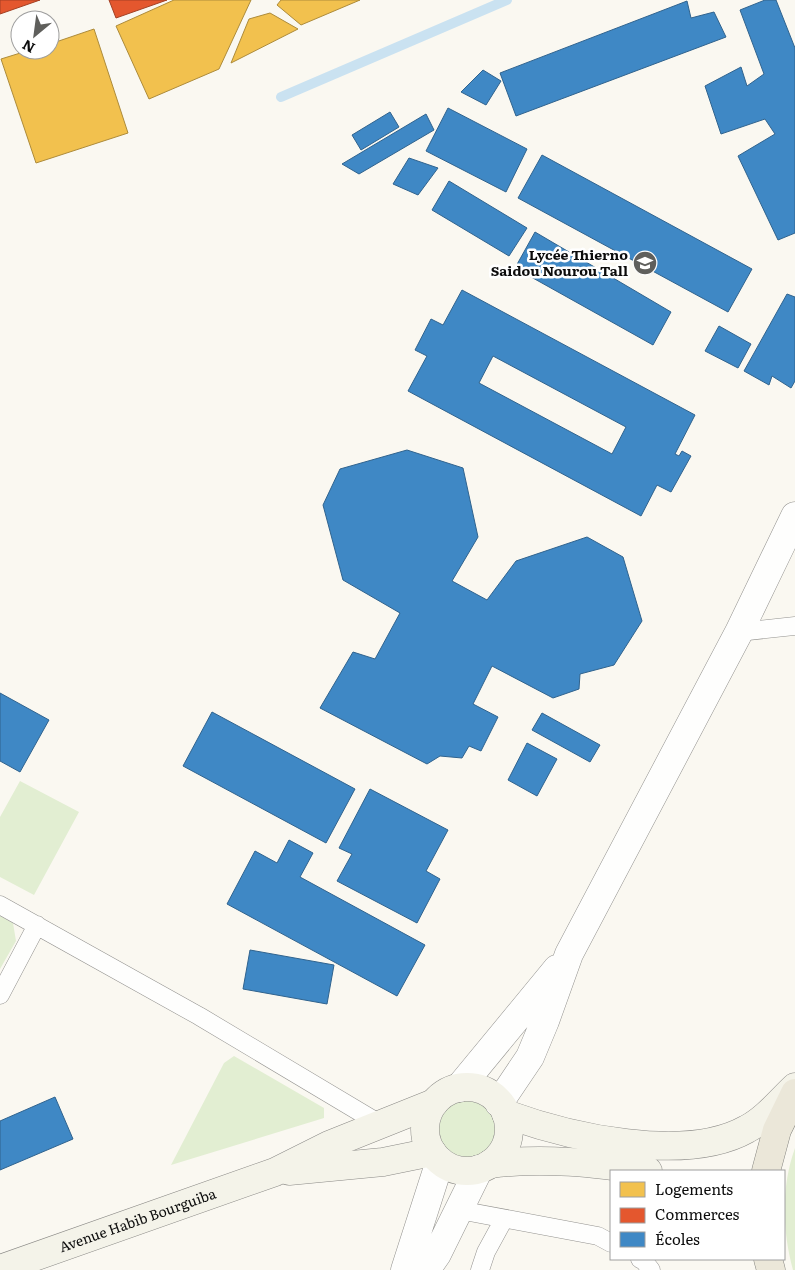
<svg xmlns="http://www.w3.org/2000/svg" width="795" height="1270" viewBox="0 0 795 1270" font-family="Literata,serif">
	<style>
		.green { fill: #e2eed2 }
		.homes { fill: #f2c14e; stroke: #ad8b3a }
		.shops { fill: #e4572e; stroke: #a34024 }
		.schools { fill: #3f88c5; stroke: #30638e; fill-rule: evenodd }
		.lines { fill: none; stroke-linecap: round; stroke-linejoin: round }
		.stream { stroke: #cae2f1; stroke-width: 10 }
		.lane-casing { stroke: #93928f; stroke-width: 19 }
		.street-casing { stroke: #93928f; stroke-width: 29 }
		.secondary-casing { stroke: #8a8986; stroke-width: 29 }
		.primary-casing { stroke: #80807c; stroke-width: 29 }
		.lane { stroke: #fefefd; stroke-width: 18 }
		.street { stroke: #fefefd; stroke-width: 28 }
		.secondary { stroke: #f4f3e9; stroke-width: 28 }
		.primary { stroke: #ebe7d9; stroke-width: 28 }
		.labels { text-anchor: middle; stroke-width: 5; stroke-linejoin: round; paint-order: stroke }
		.poi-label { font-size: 14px; font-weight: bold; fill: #0c0c0c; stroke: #fff; text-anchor: end }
		.street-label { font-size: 14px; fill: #0c0c0c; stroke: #fff }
	</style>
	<rect width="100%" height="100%" fill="#faf8f1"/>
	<!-- green -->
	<path class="green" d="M20 781 79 812 34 895 0 877V817Z
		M0 916 13 923 16 941 0 969Z
		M234 1056 324 1108V1118L171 1165 224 1063Z
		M437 1129a30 30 0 1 1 60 0a30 30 0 1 1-60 0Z
		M795 1148V1270H793C782 1230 781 1187 795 1148Z"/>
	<!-- homes -->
	<path class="homes" d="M174 0H251L219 69 149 99 116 26Z
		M281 0H360L301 25 277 5Z
		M270 13 298 29 231 63 249 19Z
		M94 29 128 133 36 163 1 59 30 50H50V44Z"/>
	<!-- shops -->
	<path class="shops" d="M0 0H40L0 14Z
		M109 0H167L116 18Z"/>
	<!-- schools -->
	<path class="schools" d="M765 0H776L795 48V233L778 240 738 156 775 134 765 119 721 134 705 86 741 67 747 86 764 74 740 10Z
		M687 1 691 18 714 12 726 37 516 116 500 73Z
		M483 70 501 81 486 105 461 92Z
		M448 108 527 149 506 192 426 151Z
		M390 112 399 127 361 150 352 135Z
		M426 114 434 130 359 174 342 164Z
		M542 155 752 269 728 312 518 198Z
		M409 158 438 168 418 195 393 184Z
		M449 181 527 228 509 256 432 210Z
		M535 232 671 312 653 345 515 268Z
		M462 290 695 415 675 454 679 456 682 451 691 456 671 492 657 485 641 516 408 391 427 356 415 350 431 319 443 325ZM493 356 626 427 612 454 479 383Z
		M787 294 795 297V381L791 388 772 376 769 385 744 371Z
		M719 326 751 344 738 368 705 351Z
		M407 450 463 468 478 537 452 581 487 600 516 561 587 537 623 557 642 621 614 665 580 674 579 689 553 698 492 666 473 704 498 717 481 751 469 746 462 758 440 756 427 764 320 708 353 652 375 659 400 613 343 580 323 505 340 469Z
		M0 693 49 720 20 772 0 761Z
		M212 712 355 789 326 843 183 766Z
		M542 713 600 745 590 762 532 730Z
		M527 743 557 759 537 796 508 780Z
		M370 789 448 830 426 871 440 879 417 923 337 881 352 854 339 848Z
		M289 840 313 853 300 877 425 945 397 996 227 904 255 851 277 863Z
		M250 950 334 965 327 1004 243 989Z
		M55 1097 73 1139 0 1170V1121Z"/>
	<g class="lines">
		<!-- stream -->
		<path class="stream" d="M281 97 507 0"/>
		<!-- lane casing -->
		<g class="lane-casing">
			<path id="lane" d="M739 632 795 626
				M0 905 199 1016 380 1124
				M0 995 37 925
				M459 1210 598 1236 611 1243
				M640 1259 644 1261 651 1270
				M480 1270 486 1252 504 1219"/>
		</g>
		<!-- street casing -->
		<g class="street-casing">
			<path id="street" d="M459 1088 557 969
				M499 1103 530 1057 545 1021 569 954 739 632 795 516
				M405 1270 440 1161
				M426 1270 437 1254 479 1169"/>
		</g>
		<!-- secondary casing -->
		<g class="secondary-casing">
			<g id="secondary">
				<circle cx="467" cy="1129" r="42"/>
				<path d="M506 1114C569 1137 685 1164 747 1129 766 1119 780 1101 795 1087"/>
				<path d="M490 1164C543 1157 596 1163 648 1171"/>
				<path d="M289 1171 383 1162 432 1152"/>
				<path id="s1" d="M0 1269 275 1172 329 1145 434 1103"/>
			</g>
		</g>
		<!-- primary casing -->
		<g class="primary-casing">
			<path id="primary" d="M766 1171 777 1130 795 1093
				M768 1259 771 1270"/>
		</g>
		<!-- lane -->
		<use href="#lane" class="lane"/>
		<!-- street -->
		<use href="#street" class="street"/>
		<!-- secondary -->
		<use href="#secondary" class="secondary"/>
		<!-- primary -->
		<use href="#primary" class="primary"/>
	</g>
	<!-- icons -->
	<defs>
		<g id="school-disc" transform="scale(1.25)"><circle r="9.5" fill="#5f5f5c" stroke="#fff"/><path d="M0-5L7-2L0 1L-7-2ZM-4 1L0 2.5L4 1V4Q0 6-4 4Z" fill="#fff"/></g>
	</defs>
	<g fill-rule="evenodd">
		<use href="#school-disc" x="645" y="263"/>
	</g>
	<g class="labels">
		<!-- poi labels -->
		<g class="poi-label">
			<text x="628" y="260">Lycée Thierno<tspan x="628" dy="16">Saidou Nourou Tall</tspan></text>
		</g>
		<!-- street labels -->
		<g class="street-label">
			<text dy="5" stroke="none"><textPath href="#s1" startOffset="146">Avenue Habib Bourguiba</textPath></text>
		</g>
	</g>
	<!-- legend -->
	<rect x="610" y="1170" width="175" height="90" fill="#ffffff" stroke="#9e9e9e"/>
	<rect x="620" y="1182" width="25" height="15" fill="#f2c14e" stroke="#9e9e9e"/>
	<text x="655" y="1195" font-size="15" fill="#0c0c0c">Logements</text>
	<rect x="620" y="1208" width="25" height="15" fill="#e4572e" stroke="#9e9e9e"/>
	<text x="655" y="1220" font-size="15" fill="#0c0c0c">Commerces</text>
	<rect x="620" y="1232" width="25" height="15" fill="#3f88c5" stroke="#9e9e9e"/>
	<text x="655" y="1245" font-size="15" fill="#0c0c0c">Écoles</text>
	<!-- north arrow -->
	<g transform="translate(35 35) rotate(209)"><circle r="24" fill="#ffffff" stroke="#9e9e9e"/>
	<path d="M0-4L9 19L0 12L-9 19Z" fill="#5f5f5c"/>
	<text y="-8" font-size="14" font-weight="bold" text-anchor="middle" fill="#0c0c0c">N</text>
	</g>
</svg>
